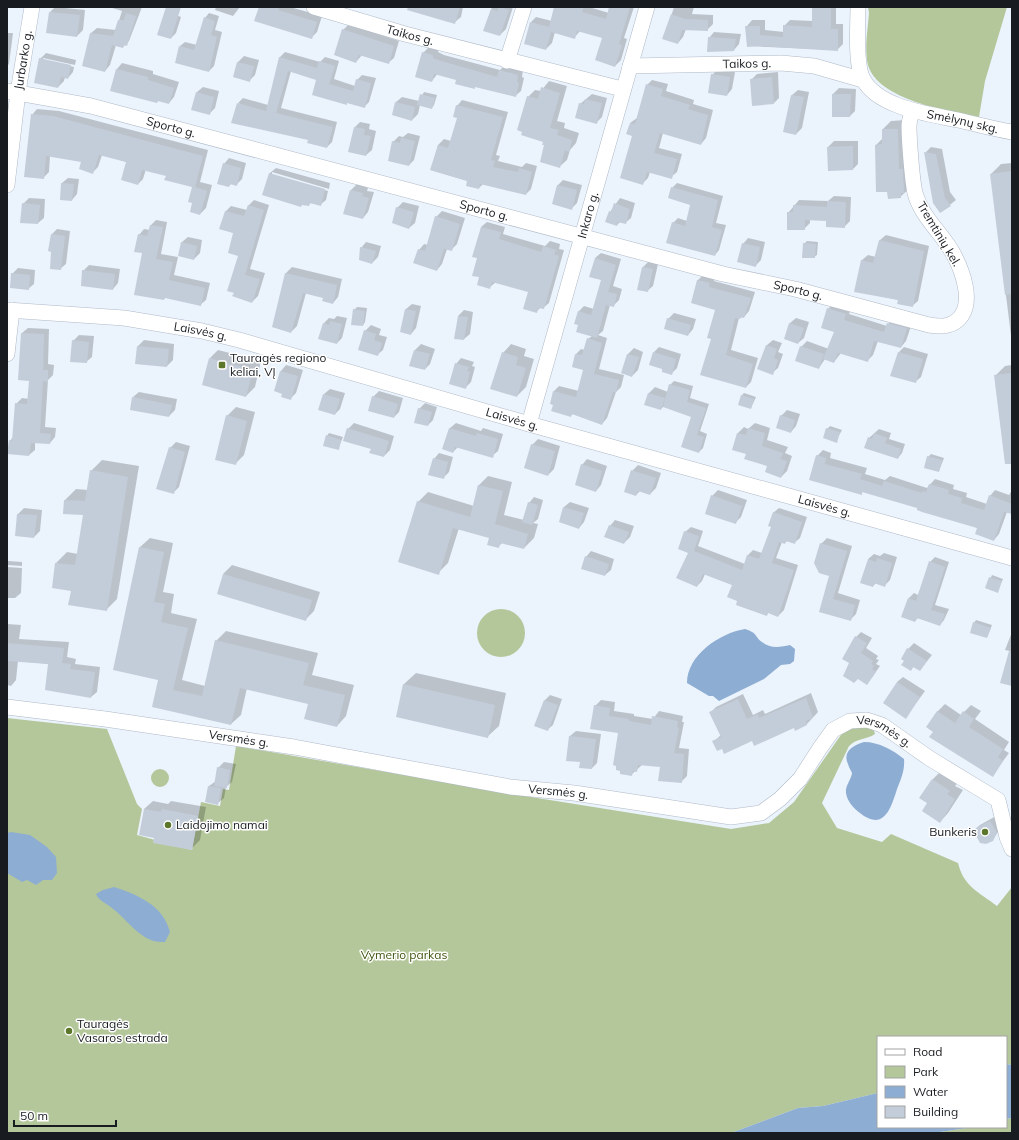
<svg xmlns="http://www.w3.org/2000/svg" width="1019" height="1140" viewBox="0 0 1019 1140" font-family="Mulish,sans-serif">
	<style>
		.green { fill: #b4c79a }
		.water { fill: #8dadd3 }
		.shadow { fill: #0003 }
		.building { fill: #c3cdda }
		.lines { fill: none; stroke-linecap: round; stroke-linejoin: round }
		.minor-casing { stroke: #b0bac6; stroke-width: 16 }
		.minor { stroke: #fff; stroke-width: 15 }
		.poi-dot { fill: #5c762a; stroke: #fff; stroke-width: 1.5 }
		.labels { text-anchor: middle; stroke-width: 3; stroke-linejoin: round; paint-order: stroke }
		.street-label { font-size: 12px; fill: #181c20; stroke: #fff }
		.poi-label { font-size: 12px; fill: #181c20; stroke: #fff; text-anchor: start }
		.park-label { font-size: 12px; fill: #3f5510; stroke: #fff }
	</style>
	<rect width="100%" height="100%" fill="#ebf3fd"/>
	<!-- green -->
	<path class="green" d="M868 7H1007L985 81 979 117C948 111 878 100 868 65 864 49 868 28 869 13Z
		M477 633a24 24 0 1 1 48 0a24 24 0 1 1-48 0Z
		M7 718 107 729 137 804 142 809 137 835 192 850 201 802 220 806 223 789 229 790 236 746 531 797 731 829 769 823 794 802 843 732 854 726 873 728 875 734C866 740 857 738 849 746L822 803 837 828 882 842 891 834 958 863C964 887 979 892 997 906L1012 887V1065L1006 1064V1037H878V1093L823 1106 798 1108 731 1133H7Z
		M151 778a9 9 0 1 1 18 0a9 9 0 1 1-18 0Z
		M1012 1118V1133H933L974 1127H1006V1119Z"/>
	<!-- water -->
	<path class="water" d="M745 629C758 633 754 636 762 642 770 649 781 647 790 645L795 649 794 661 790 664 781 665 764 679 719 701 713 696H709L687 683C687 655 720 633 745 629Z
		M864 742C879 742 893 750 904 759 905 770 901 779 897 789 891 808 884 832 860 813 854 809 847 801 846 793 845 786 851 780 852 773 851 770 849 768 848 764 842 751 854 745 864 742Z
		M11 832 30 835 47 847 56 857 57 873 52 880H43L36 885 27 880 22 882 7 873V833Z
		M114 887C138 895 163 905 170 932L165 942C142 944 129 921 112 908 106 903 99 901 96 894L103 890Z
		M1006 1064 1012 1065V1118L1006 1119Z
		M878 1093V1127H974L933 1133H731L798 1108 823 1106Z"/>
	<!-- shadow -->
	<path class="shadow" d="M55 7 85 10 83 30 77 36 50 12Z
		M109 7H142L129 41 123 47 116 45 110 65 105 71 91 33 97 28 116 30 122 11Z
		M216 7H240L233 16 215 10Z
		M260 7H290L322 16 317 32 311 38Z
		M412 7H463L461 17 455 22Z
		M492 7H513L506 29 500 35 484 30Z
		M555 7H589L609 13 610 7H634L624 38 627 39 621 60 615 66 603 37 580 31 574 38 555 32 552 43 546 49 531 22 536 17 552 21Z
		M674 7H694L692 14 713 15V24L707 30 686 29 683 37 678 43 664 39Z
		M813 7H836V24H843V44L837 50 748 46 747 26 752 20H765V30L784 32V26L790 20 813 21Z
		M209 13 219 16 215 30 222 32 214 66 209 71 180 46 185 42 197 45 205 18Z
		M173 14 181 17 176 33 171 38Z
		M349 24 399 41 394 58 388 63 362 55 356 62 343 30Z
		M714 32 741 34 739 44 734 50 709 38Z
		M7 33H13L9 64 7 66Z
		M429 47 438 50V52L444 55 500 70 505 65 523 70 522 77 524 78 521 91 515 96 476 86 474 88 458 79 438 73 432 81 423 53Z
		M285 52 320 62 325 57 339 61 334 79 355 86 357 80 362 75 376 78 369 102 364 107 348 102 346 104 317 79 291 71 281 108 337 122 332 142 327 147 238 103 243 98 268 105 280 57Z
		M46 53 76 60 75 65 43 58V60L74 67 73 72 68 78 65 77 64 81 58 87 40 59Z
		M244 56 259 60 255 75 250 80 234 77 238 62Z
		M122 63 153 71V74L179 82 174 97 169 103 159 100 157 102 112 90 117 69Z
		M718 69 735 72 732 89 727 95 712 75Z
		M778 72 779 98 774 103 751 80 757 74Z
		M652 80 668 84 666 91 694 100 693 104 713 110 706 138 701 144 663 133 659 148 682 154 677 172 671 177 650 172 648 178 643 183 630 123 637 118 647 85Z
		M549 81 567 86 557 121 565 123 564 128 579 133 576 143 570 150 567 160 559 167 546 145 528 97 535 90 541 91Z
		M203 87 219 91 215 108 209 114 197 92Z
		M839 88 856 89 855 111 850 116 833 94Z
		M798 90 809 92 802 128 796 134 792 95Z
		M424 92 437 95 434 105 432 108 420 105 418 114 412 120 396 102 402 97 419 101Z
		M592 94 607 98 602 117 597 122 580 104Z
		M462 100 508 112 496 155 500 156 498 161 522 167 526 163 537 166 531 189 526 194 483 184 479 188 468 181 431 170 438 145 444 139 451 141 458 117 457 106Z
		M37 109 59 111 208 150 200 182 212 185 206 208 200 214 193 202 194 186 167 175 146 169 143 179 138 184 127 162 102 155 98 167 92 173 83 161 50 156 49 172 43 178 32 115Z
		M906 120 909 189 900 197 876 145 883 138V129L891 121Z
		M360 122 370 124 369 129 376 131 372 150 366 155 355 127Z
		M408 133 420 136 414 160 409 165 393 142 399 136 403 137Z
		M834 141H858V164L853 169 829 170 828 147Z
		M931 147 942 149 950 192 956 200 941 212 926 152Z
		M229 158 246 163 242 179 236 185 232 183 229 186 224 164Z
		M1012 163V344L991 174 1001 164Z
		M276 168 330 183 329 189 272 172V175L328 191 326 200 320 205 311 203 308 205 264 194 270 173Z
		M68 178 79 179 77 194 72 200 62 183Z
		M563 180 582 185 577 203 572 208 553 203 558 185Z
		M677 183 723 196 716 223 726 225 719 250 715 255 673 223 678 218 687 221 691 205 672 188Z
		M357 184 368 188 367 191 374 192 368 212 363 218 345 213 351 190Z
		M834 196 851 197 850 221 844 227 827 220H810V223L804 229 788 213 799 200 828 201Z
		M29 198 45 199 44 218 38 223 23 204Z
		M620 198 635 203 631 218 625 223 620 222 617 225 610 212Z
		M254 200 269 205 250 269 265 273 258 296 252 302 234 233 221 229 226 211 231 206 247 210 248 206Z
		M403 202 419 206 415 223 409 228 397 208Z
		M442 211 465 218 457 244 451 250 447 249 442 264 437 270 419 250 424 244 428 245 436 217Z
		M156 220 167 222 161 254 178 257 174 275 210 283 206 300 200 305 166 297 164 299 143 253 139 235 144 229 150 230 151 225Z
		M487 222 505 227 503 234 545 246 550 241 560 244 559 249 564 250 549 303 543 308 541 307 536 312 529 291 496 282 490 287 480 277 478 258 481 227Z
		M57 229 70 231 66 264 60 269 52 234Z
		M886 235 929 246 918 301 912 306 899 300 855 291 862 260 868 255 876 257 880 240Z
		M188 237 202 240 200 253 194 259 182 242Z
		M748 238 765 242 761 260 755 266 743 244Z
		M807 241 818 242 817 255 814 257 804 244Z
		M366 242 381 246 378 257 372 263 361 248Z
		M601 253 621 259 613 286 622 289 619 300 613 306 610 305 603 331 598 335 607 338 599 369 624 375 621 387 616 392 607 418 602 424 573 414 571 415 554 404V391L559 386 579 391 584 369 573 367 576 354 581 349 585 350 588 339 592 336 579 325 578 312 584 306 594 309 602 280 595 258Z
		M648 262 658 264 653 286 647 291 643 267Z
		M89 265 120 269 118 283 113 289 83 271Z
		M292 267 342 279 338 297 333 303 324 297 306 293 297 326 291 332 273 327 286 273Z
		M18 268 35 270 34 284 28 289 12 274Z
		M703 275 715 278 714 281 755 292 749 311 744 317 739 318 731 350 758 358 751 382 746 387 712 338 716 309 692 302 698 280Z
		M834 303 851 309 849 314 887 326 893 318 912 323 906 341 901 347 878 341 873 355 867 361 841 353 834 362 825 359 819 368 801 347 807 341 829 349 835 332 828 309Z
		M412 304 421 306 416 328 411 334 406 309Z
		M357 307 367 308 365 322 363 325 354 310Z
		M464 310 473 312 470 334 464 339 458 316Z
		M674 313 696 319 693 329 688 335 668 319Z
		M337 316 347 318 342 338 337 343 324 323 329 318 334 319Z
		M796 318 809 322 804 338 798 343 790 323Z
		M371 325 381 329 379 335 387 337 383 350 377 355 365 331Z
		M28 328 49 329 48 364 54 365 53 375 48 380 45 427 56 428 55 437 50 443 35 442V450L29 455 10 441 13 437 16 404 22 398 29 399 30 380 22 333Z
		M79 335 94 336 92 357 86 362 73 341Z
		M144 340 174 344 173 360 167 366 136 363 138 346Z
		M773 340 782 343 778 352 783 354 778 368 772 373 759 368 767 345Z
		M421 344 435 349 430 364 425 369 411 365 415 350Z
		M511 344 526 349 524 356 534 359 526 387 517 396 503 353Z
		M659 347 681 354 677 368 671 374 664 369 654 352Z
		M904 347 928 354 921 377 915 382 899 352Z
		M634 348 643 352 638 370 632 376 622 373 628 354Z
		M218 350 261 361 255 387 246 396 210 358Z
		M461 358 474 362 472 366 475 367 471 382 465 388 456 364Z
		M286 365 303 370 296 393 291 398 275 390 281 371Z
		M1012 365V449L995 376 1005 366Z
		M674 381 693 386 690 398 709 404 700 431 707 434 703 448 699 452 692 416 664 406 661 409 645 404 649 393 655 387 668 392 670 385Z
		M330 389 345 393 340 409 335 414 324 394Z
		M379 391 403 398 399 412 394 417 373 397Z
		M139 392 177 399 175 410 169 416 133 397Z
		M744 393 756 397 751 408 742 395Z
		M425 403 437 407 433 420 428 425 419 409Z
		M236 407 255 412 244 455 235 464 227 416Z
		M787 410 800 414 796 426 791 432 781 416Z
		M354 423 394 436 390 450 384 456 372 449 348 429Z
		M456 423 481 431 483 428 503 434 498 451 492 456 458 447 453 452 444 449 450 428Z
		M755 423 770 428 767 440 788 447 785 453 792 456 787 471 781 477 768 466 747 453 733 449 738 433 744 427 748 429Z
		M830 426 842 430 836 441 827 429Z
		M879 429 891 433 889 439 905 444 902 453 898 458 869 438Z
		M329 433 343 437 338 449 327 436Z
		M538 439 560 446 554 469 548 475 532 445Z
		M176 442 190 446 179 487 173 493 170 448Z
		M823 450 831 453 830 458 867 468 865 474 885 480 890 476 927 488 935 479 954 485 953 489 967 493 966 497 987 504 990 496 995 490 1009 495 1012 490V513L1007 512 999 534 994 540 978 527 918 507 864 491 861 493 810 479 817 456Z
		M439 453 453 457 449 472 443 478 434 459Z
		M931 454 944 458 939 471 928 457Z
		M587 459 607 466 601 485 596 491 582 465Z
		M102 460 139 466 117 599 106 610 72 590 56 563 67 552 78 554 84 514 65 500 76 489 88 490 91 471Z
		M638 465 661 473 656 488 650 494 641 490 636 495 632 471Z
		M488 476 512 482 504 515 524 520 529 503 534 497 543 500 538 519 533 523 538 524 534 538 524 548 503 542 498 547 490 537 459 528 448 563 438 573 418 502 428 492 474 506 478 486Z
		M718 490 747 500 741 517 735 523 712 496Z
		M570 502 589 508 584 522 579 528 560 522 564 507Z
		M24 508 42 510 40 531 34 537 18 514Z
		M779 508 807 517 800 538 794 543 787 541 785 543 782 542 776 558 798 565 784 610 778 616 769 612 766 615 739 600 733 585 705 574 702 581 697 586 685 532 691 527 703 531 698 546 745 564 748 555 753 550 762 553 772 526 773 513Z
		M615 520 634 526 630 537 624 543 610 526Z
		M150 538 173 543 163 592 174 594 171 613 197 619 182 680 205 686 216 641 226 631 318 653 312 675 354 685 346 716 337 726 309 703 247 688 241 715 231 724 154 706 159 680 140 547Z
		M827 538 852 546 838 593 860 600 856 614 850 620 820 611 830 576 821 544Z
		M591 551 614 559 611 570 605 575 586 557Z
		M884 553 897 557 890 580 884 586 876 583 873 586 868 559 874 554 880 556Z
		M935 557 949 562 935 605 949 609 944 620 940 625 918 618 915 621 903 616 909 598 914 593 918 595 930 562Z
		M8 561 22 562V566L7 565Z
		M232 565 320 592 314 611 305 620 223 574Z
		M7 567 22 568 21 593 15 598H7Z
		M992 575 1003 579 997 592 986 588Z
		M976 620 992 625 987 637 974 623Z
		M7 624 21 625 19 639 69 642 67 657 76 659 75 664 100 667 97 692 91 697 49 664 18 661 16 680 11 686 7 685Z
		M861 632 872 638 866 648 878 656 876 659 879 660 876 664 880 666 867 684 851 663 856 637Z
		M1012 632V685L1001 682 1010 651 1005 650Z
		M914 643 932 655 920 670 914 666 911 670 905 661 908 649Z
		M416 673 506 693 499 726 487 737 397 716 404 684Z
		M903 677 925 691 906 717 897 682Z
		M811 693 818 712 807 724 795 729 794 727 723 748 714 741 721 735 711 712 716 707 743 694 753 715 763 710 765 714Z
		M550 695 562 699 553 725 547 730 535 726 545 700Z
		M601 700 615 702 614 711 634 714V716L653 719 659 711 683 716 682 722H684L679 748 689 749 687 776 681 782 661 766 643 764 631 775 619 732 595 706Z
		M945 704 961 715 971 705 981 711 975 719 1009 742 1004 750 1009 753 992 776 934 731 937 712Z
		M576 731 601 734 597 763 592 768 570 736Z
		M224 762 236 764 232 782 226 787 224 798 218 803 206 801 209 786 216 781 218 768Z
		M941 771 958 782 955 786 963 790 948 813 940 822 928 803 933 779Z
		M153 801 168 804 171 801 206 807 200 840 191 849 156 837 144 809Z
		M996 816 1002 827 992 840 974 830 980 825Z"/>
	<!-- building -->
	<path class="building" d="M166 7H181L171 39 157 35Z
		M259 7H279L278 10 317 22 312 39 254 21Z
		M408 7H460L455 24 407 10Z
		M499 7 509 10 500 36 483 31 491 9 497 11Z
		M554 7H584L582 12 606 19 609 7H630L619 44 622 45 615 67 595 60 602 38 577 31 575 39 551 32 546 50 524 44 530 22 549 27Z
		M812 7H831V29H838V51L759 46 747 47 745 26H760V35L783 37V25L812 27Z
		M49 12 80 15 77 37 46 33Z
		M126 13 136 16 127 46 124 45 123 48 112 45 105 72 82 66 90 33 113 36 118 20H124Z
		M671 14 685 19 708 20V31L682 30 678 44 662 39Z
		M204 17 215 21 211 35 217 37 209 72 175 63 179 46 194 50Z
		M342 29 394 46 389 64 359 55 356 63 334 55Z
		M708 37 736 39 734 51 707 52Z
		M422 52 433 55V58L438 60 497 77 499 70 518 75 517 82 519 83 516 97 475 87V89L455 84 456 80 434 74 432 82 415 77Z
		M279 57 317 68 319 61 335 66 329 84 353 91 356 79 371 83 365 108 347 103V105L312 95 316 80 288 71 276 113 333 127 327 148 307 143 308 140 231 123 237 103 266 111Z
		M39 58 71 65 68 79 61 77 58 88 34 83Z
		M237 62 254 66 250 82 233 77Z
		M116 69 148 77V80L174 88 169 104 158 101 157 103 110 91Z
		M711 74 730 77 727 96 708 93Z
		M772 77 774 104 752 106 750 79Z
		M646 84 663 89 661 96 690 105 688 109 708 115 701 145 660 133 654 153 677 159 672 179 647 172 643 185 620 178 632 136 626 134 630 123 635 124Z
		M541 87 560 93 550 128 559 130 557 135 572 140 569 152 565 150 560 168 540 162 544 145H542L543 142 521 135 522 132 517 130 527 96 538 99Z
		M196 92 214 97 210 115 191 110Z
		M420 94 435 98 432 109 417 105Z
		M832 94H851L850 117H832Z
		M791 95 804 97 796 135 783 132Z
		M585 99 602 103 597 124 575 118 579 103 584 104Z
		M395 102 415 107 412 121 392 115Z
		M456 105 503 117 491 160 495 161 493 167 518 172 519 168 532 172 526 195 480 184 479 189 466 186 467 181 430 170 438 145 448 148 457 118 453 117Z
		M31 114 53 116 203 156 195 187 207 191 200 215 190 212 192 203 188 202 192 187 164 180 166 176 142 170 138 185 121 180 126 162 99 155 93 174 79 169 81 162 46 156 44 179 24 177Z
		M354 127 365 129 364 135 371 136 366 156 348 152Z
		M882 129H898L899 169H903V174L904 193H901V198L888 199 887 192H876L875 145 882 144Z
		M401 138 415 141 409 166 388 161 392 141 400 143Z
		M853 146V170L828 171 827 147Z
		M924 152 936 154 945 198 951 206 940 213 933 203Z
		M223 163 241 168 237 186 230 184 229 187 217 184Z
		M1012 171V294L1005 295 990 174Z
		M269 173 325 189 321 206 310 203 309 206 302 205 301 207 262 195Z
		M61 183 74 184 72 201 60 200Z
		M557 185 577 190 572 210 552 204Z
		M671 187 718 200 712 227 722 230 715 256 666 243 672 222 685 226 690 205 668 198Z
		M350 190 363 193 362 196 369 198 363 219 343 214Z
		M827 201 846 202 845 228 826 227V221L805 220V230H787V212H793V205L827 207Z
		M22 203 40 205 38 224 20 223Z
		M614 203 630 209 626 224 618 222 617 226 605 222 609 211 611 212Z
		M248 205 264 210 245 275 260 279 252 303 232 296 234 293 227 291 238 256 228 253 233 233 219 229 225 211 244 216Z
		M396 207 414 212 409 229 392 223Z
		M435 216 460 224 452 251 444 249 437 271 413 263 418 249 425 251Z
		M150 225 163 227 156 259 173 262 169 280 205 288 201 306 165 298 164 300 134 295 142 253 134 252 138 234 147 236Z
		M481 227 501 232 499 239 541 252 543 246 556 250 554 254 559 256 544 309 538 308 537 313 523 309 528 292 492 282 490 289 477 285 479 277 472 276 477 258 472 257Z
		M51 234 65 236 61 270 50 269 51 252 48 251Z
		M879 240 924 251 913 307 897 304 898 300 854 292 861 260 873 263Z
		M181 242 197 246 194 260 178 256Z
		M742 243 760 247 756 267 737 262Z
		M803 243 816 244 815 258H802Z
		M360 247 376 251 372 264 359 260Z
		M595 258 616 265 608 292 617 294 614 307 606 305 597 338 576 332 578 325 574 324 578 311 591 315 601 280 589 277Z
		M642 267 653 269 648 292 637 290Z
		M82 270 115 274 113 290 81 286Z
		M11 273 30 275 29 290 10 288Z
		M285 273 337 285 333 304 322 301 323 298 303 293 291 333 272 327Z
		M697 280 710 283 709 287 751 298 744 318 741 317 740 319 735 318 726 355 753 364 746 388 700 375 711 339 707 338 715 310 691 303Z
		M827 308 846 314 844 320 884 332 887 323 907 328 901 348 874 341 868 362 838 353 834 363 823 359 834 332 821 328Z
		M353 309 365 311 363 326 351 325Z
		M405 309 416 311 411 335 400 332Z
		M458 316 468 317 464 340 454 339Z
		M667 318 691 325 688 336 664 329Z
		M330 321 342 324 337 344 318 339 323 323 329 325Z
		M789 323 804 328 798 344 784 339Z
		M364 330 376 334 374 340 382 343 378 356 358 350Z
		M21 333 44 334 43 370H48V382L43 381 40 433 51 434 50 444 31 443 29 456 7 454 9 440 12 441 15 403 27 404 29 381 18 380Z
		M587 338 602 343 594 374 619 380 616 393 613 392 602 425 572 414 571 417 551 411 553 405 550 404 553 391 576 397 583 370 572 367 575 354 582 355Z
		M72 340 89 342 87 363 70 362Z
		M766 345 777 349 774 358 778 360 773 375 757 369Z
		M137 346 169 349 167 367 135 364Z
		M800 346 824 354 819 369 795 361Z
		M414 350 430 354 425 370 409 366Z
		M502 352 518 357 516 365 526 368 517 397 490 389Z
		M653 352 676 359 672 375 662 372V369L649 365Z
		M898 352 923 359 916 383 890 376Z
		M627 354 639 357 632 377 621 373Z
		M209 358 253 370 246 397 202 385Z
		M455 363 469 367 467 371 470 372 466 389 449 384Z
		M280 371 298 376 291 400 281 397 282 394 274 391Z
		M1012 373V464H1005L994 375Z
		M669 384 690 390 687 402 706 408 697 435 704 437 699 453 681 447 691 417 663 407Z
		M648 393 665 398 661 410 644 405Z
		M323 394 340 399 335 415 318 410Z
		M741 395 754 399 751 409 738 405Z
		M372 396 398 404 394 418 368 411Z
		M132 397 172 405 169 417 130 410Z
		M418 408 432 412 428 426 414 423Z
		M226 415 247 421 236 465 215 460Z
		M780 415 795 420 791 433 776 428Z
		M347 428 389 441 384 457 369 453 371 449 343 441Z
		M449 428 476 436 477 433 498 439 493 458 455 447 453 453 442 449Z
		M748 428 765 433 762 446 783 453 780 459 787 461 781 478 765 472 767 466 744 459 746 454 732 450 737 433 746 435Z
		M826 428 840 432 837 443 823 438Z
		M874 433 887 438 885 443 901 449 898 459 864 448 868 437 872 439Z
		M326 435 341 440 339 450 323 446Z
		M531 444 555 451 548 476 524 468Z
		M169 447 185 452 174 494 156 489Z
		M816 455 826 458 825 464 862 474 860 479 882 486 884 481 922 493V491L926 492 929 484 949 490 948 494 962 498 961 503 984 510 989 495 1012 504V514L1004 512 994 541 975 534 977 528 922 512 917 510V508L862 492V495L809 480Z
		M927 456 942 460 939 472 924 468Z
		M433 458 448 462 444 479 428 475Z
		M581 464 602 471 596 492 575 485Z
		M90 470 128 477 107 611 68 605 71 591 52 588 55 563 75 565 83 515 63 514 64 500 85 501Z
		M631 470 656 478 650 495 638 491 636 496 624 492Z
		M478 485 503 491 495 524 528 534 524 549 500 543 499 548 487 545 489 538 453 528 439 575 398 562 417 501 470 517Z
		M711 495 742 506 736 524 705 514Z
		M528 502 538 505 532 525 522 522Z
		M563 507 584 513 579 529 559 522Z
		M773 512 802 522 795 544 786 541 785 544 779 542 772 563 794 570 778 617 768 613 767 616 736 605 737 601 727 597 732 585 703 574 697 587 676 578 688 553 678 549 684 531 699 536 694 551 742 570 747 555 759 559 771 527 768 526Z
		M17 514 37 515 34 538 15 536Z
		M609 525 629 532 624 544 604 537Z
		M820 543 847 551 833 599 855 605 851 621 819 612 829 576 819 573 814 563Z
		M139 547 164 552 154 602 165 604 161 622 188 628 173 690 202 696 215 640 309 663 303 685 345 695 337 727 304 719 308 704 240 688 231 725 152 707 158 680 113 670Z
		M585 556 609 564 605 576 581 569Z
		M877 558 892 563 885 587 874 583 873 587 860 583 868 559 876 562Z
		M929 561 945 567 931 610 945 614 940 626 917 618 915 622 901 617 908 598 916 601Z
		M223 574 312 600 306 621 217 594Z
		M989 577 1002 581 998 593 985 588Z
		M973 622 991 628 987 638 970 633Z
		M855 636 867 643 861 653 873 661 871 664 874 666 872 669 876 672 867 685 858 679 854 683 843 676 849 663 842 659Z
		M7 643 64 648 62 663 71 664 70 669 95 672 91 698 45 690 48 664 7 661Z
		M907 648 927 661 920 671 913 667 911 671 901 665 904 661 901 659Z
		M1009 651 1012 652V686L1000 683Z
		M897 682 920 697 906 719 883 703Z
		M403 684 495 705 488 738 396 717Z
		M806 698 813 718 806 721 807 725 795 731 794 728 754 746 752 741 724 754 722 749 717 751 712 741 721 737 709 712 738 699 747 719 758 714 759 718Z
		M544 700 558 705 548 731 534 726Z
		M594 705 610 708 609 716 629 719V721L651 725 652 716 678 721 677 727 679 728 674 753 684 754 682 783 658 781 660 767 638 765 637 772 633 771 632 776 620 774V771L616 770V766L613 765 618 733 590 729Z
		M937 711 955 723 963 711 974 719 969 727 1003 749 998 757 1003 761 993 777 929 737 933 732 926 727Z
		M569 736 596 739 592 769 579 768 580 762 566 761Z
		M217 767 230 770 227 788 214 786Z
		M932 779 950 791 947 794 955 799 940 823 922 811 927 803 919 798Z
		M208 786 221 788 218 805 205 802Z
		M144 809 161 812 162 809 198 816 192 850 153 843 154 838 139 835Z
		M990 821 997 833 993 841 986 844 980 843 973 830Z"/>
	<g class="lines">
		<!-- minor casing -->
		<g class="minor-casing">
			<g id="minor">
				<path id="s1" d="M314 7 405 34 622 89"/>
				<path id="s2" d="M858 7C858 25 855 65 863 79 878 108 930 114 958 120 976 124 994 129 1012 132"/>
				<path d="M507 61 524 7"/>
				<path id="s3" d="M630 66 781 63 814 66 863 80"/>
				<path id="s4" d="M7 91 91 106 723 274 795 289 929 325C942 327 954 327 962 315 972 299 963 273 955 257 944 234 922 219 915 193 912 180 909 139 909 126 909 121 911 116 912 111"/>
				<path id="s5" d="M7 185 18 92 32 7"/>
				<path id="s6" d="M7 310 124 318 202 331 239 340 529 424 1012 558"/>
				<path d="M7 354 12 310"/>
				<path id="s7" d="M529 424 647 7"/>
				<path id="s8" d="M7 707 105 719 294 747 510 787 574 793 731 817 761 813 780 799 800 779 820 748 833 730 850 721 867 720 882 725 929 758 998 800 1007 837 1012 849"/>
			</g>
		</g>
		<!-- minor -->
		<use href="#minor" class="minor"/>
	</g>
	<!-- markers -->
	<g class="poi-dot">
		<rect x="218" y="361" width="8" height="8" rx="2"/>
		<circle cx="168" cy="825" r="4"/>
		<circle cx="985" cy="832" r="4"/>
		<circle cx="69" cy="1031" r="4"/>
	</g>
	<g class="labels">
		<!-- street labels -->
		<g class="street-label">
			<text dy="4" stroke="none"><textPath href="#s1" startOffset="100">Taikos g.</textPath></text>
			<text dy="4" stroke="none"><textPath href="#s5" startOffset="126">Jurbarko g.</textPath></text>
			<text dy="4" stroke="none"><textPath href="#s3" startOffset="117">Taikos g.</textPath></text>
			<text dy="4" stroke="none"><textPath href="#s2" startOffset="184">Smėlynų skg.</textPath></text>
			<text dy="4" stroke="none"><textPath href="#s4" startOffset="168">Sporto g.</textPath></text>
			<text dy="4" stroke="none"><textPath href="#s4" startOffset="492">Sporto g.</textPath></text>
			<text dy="4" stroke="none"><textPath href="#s7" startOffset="217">Inkaro g.</textPath></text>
			<text transform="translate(939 234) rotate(59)" y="4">Tremtinių kel.</text>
			<text dy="4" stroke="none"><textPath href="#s4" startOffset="816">Sporto g.</textPath></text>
			<text dy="4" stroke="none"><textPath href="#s6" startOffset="195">Laisvės g.</textPath></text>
			<text dy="4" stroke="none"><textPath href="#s6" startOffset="519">Laisvės g.</textPath></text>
			<text dy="4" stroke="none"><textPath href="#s6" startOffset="843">Laisvės g.</textPath></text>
			<text dy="4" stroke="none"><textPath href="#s8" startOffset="930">Versmės g.</textPath></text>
			<text dy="4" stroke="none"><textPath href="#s8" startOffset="234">Versmės g.</textPath></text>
			<text dy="4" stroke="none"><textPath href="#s8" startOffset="558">Versmės g.</textPath></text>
		</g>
		<!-- poi labels -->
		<g class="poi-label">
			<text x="230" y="362">Tauragės regiono<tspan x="230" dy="14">keliai, VĮ</tspan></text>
			<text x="176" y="829">Laidojimo namai</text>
			<text x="977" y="836" text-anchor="end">Bunkeris</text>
			<text x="77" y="1028">Tauragės<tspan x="77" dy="14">Vasaros estrada</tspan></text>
		</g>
		<!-- park labels -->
		<g class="park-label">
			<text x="404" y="959">Vymerio parkas</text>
		</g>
	</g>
	<!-- border -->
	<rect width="1019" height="1140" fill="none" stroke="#181c20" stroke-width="16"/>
	<!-- legend -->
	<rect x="877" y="1036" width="130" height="92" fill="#ffffff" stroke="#a3a4a6"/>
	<rect x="885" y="1049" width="20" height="6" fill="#ffffff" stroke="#a3a4a6"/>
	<text x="913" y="1056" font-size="12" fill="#181c20">Road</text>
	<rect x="885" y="1066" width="20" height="12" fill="#b4c79a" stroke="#a3a4a6"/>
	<text x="913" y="1076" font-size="12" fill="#181c20">Park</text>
	<rect x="885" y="1086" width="20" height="12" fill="#8dadd3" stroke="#a3a4a6"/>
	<text x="913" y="1096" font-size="12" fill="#181c20">Water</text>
	<rect x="885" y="1106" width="20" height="12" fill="#c3cdda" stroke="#a3a4a6"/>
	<text x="913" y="1116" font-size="12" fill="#181c20">Building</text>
	<!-- scale -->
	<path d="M14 1120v6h102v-6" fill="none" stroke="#181c20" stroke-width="2"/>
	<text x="20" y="1120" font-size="12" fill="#181c20" stroke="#ffffff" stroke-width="3" paint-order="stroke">50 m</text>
</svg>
